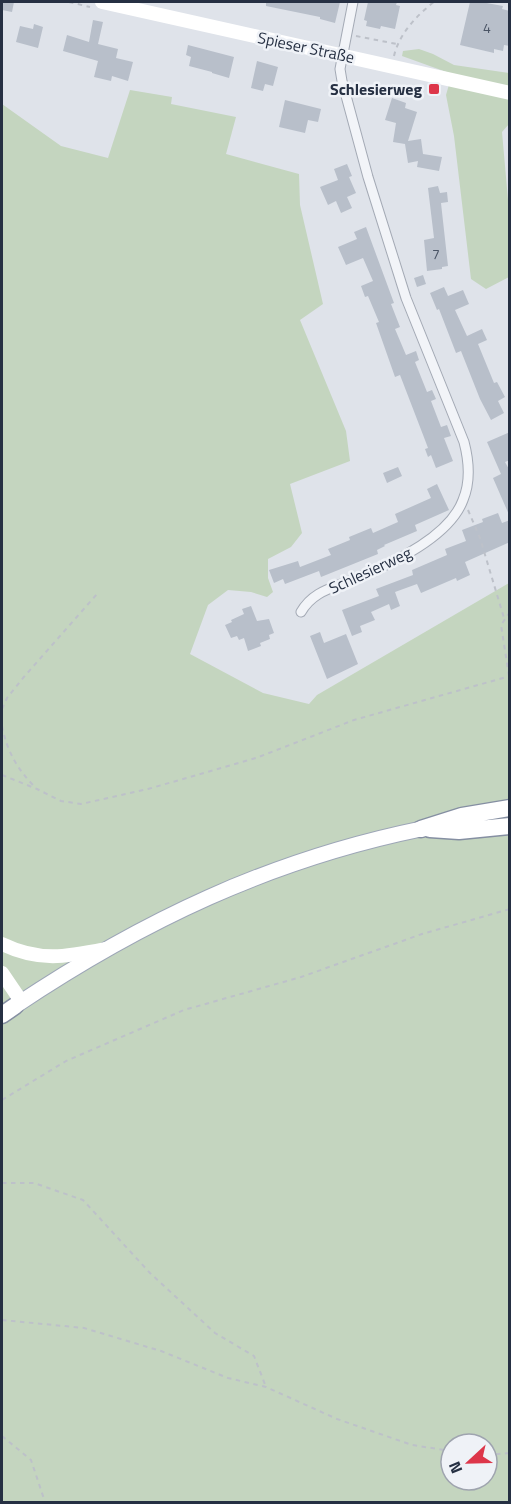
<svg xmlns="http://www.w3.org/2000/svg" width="511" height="1504" viewBox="0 0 511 1504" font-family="'Titillium Web',sans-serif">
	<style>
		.green { fill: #c4d5bf; fill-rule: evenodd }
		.building { fill: #b8bfca }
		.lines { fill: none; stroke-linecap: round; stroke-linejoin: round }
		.street-casing { stroke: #a4aab5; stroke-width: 11 }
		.primary-casing { stroke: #9da6b7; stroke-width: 17 }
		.highway-casing { stroke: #858fa2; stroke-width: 19 }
		.path { stroke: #bdc1c9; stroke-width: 2; stroke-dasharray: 4.5 4.5; stroke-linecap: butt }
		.street { stroke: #f2f4f8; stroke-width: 9 }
		.secondary { stroke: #fff; stroke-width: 14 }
		.primary { stroke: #fff; stroke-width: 15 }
		.highway { stroke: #fff; stroke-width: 16 }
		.poi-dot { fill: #dd364a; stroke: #eff2f7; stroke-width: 2 }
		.labels { text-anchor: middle; stroke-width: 5; stroke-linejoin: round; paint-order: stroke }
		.number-label { font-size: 14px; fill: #4a5465 }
		.street-label { font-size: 16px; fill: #263043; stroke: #eff2f7 }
		.poi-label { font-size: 16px; font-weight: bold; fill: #263043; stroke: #eff2f7; text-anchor: end }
	</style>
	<rect width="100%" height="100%" fill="#dfe3ea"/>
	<!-- green -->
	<path class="green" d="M419 49 433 54 454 65 509 73V124L502 132 509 211V277L486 289 471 279 454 136 446 95 452 74 402 56 403 51Z
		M130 90 172 97 171 104 236 117 226 154 299 174 300 205 323 304 300 320 346 431 350 461 290 484 302 533 291 547 268 559V578L273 592 267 597 251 592 228 590 208 605 190 654 263 693 309 704 317 695 509 583V1502H2V104L61 146 108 158ZM451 1444H487V1480H451Z"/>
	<!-- building -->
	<path class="building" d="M2 2H14L12 12 2 10Z
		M266 2H340L335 23 320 19V17L266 6Z
		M368 2H397L396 5 400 6 395 29 381 26 380 29 366 26 367 21 364 20Z
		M470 2H481L503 6 502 9 510 11V46L504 45 503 51 494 49V53L460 45Z
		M93 20 103 22 98 44 118 49 116 58 133 62 128 81 112 76 111 81 94 77 98 61 63 51 67 35 89 42Z
		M34 24 43 27 38 48 16 42 20 26 33 29Z
		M188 45 234 57 229 78 212 73V72L189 66 191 57 186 55Z
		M257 61 278 67 273 86 265 84 263 91 251 88Z
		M392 98 406 103 405 108 417 112 408 141 421 139 423 154 442 157 439 171 417 167 418 161 408 163 405 144 393 142 396 123 385 120Z
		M285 100 321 109 318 122 308 120 305 133 279 127Z
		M347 164 352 176 349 177 356 193 347 197 352 208 341 213 336 201 328 205 320 187 338 180 334 169Z
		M438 186 440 193 447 192 448 202 441 203 448 266 442 267V269L427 271 424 240 434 238 428 188Z
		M366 227 394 303 391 304 400 327 395 329 406 355 416 351 419 360 415 362 427 392 432 390 436 399 431 401 441 427 447 425 451 436 444 438 453 461 436 468 431 455 428 457 425 449 428 448 425 440 400 375 395 377 376 323 379 322 368 296 365 297 361 286 373 281 363 258 346 265 338 247 357 239 354 232Z
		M423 275 426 284 417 287 414 278Z
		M444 287 448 296 463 290 469 304 455 310 467 336 482 329 487 340 478 344 494 383 497 382 505 397 498 401 504 413 491 420 480 399 461 351 456 353 439 309 437 310 430 293Z
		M510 432V460L505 462 510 471V517L493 478 501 474 487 442Z
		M398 467 402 476 387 483 383 473Z
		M437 484 449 510 415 525 417 531 384 545 385 546 377 550 378 554 321 577 319 571 285 584 283 579 274 583 269 570 298 561 300 567 331 555 328 549 350 540 349 537 371 528 373 533 398 522 395 514 431 498 427 489Z
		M498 513 502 523 510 520V542L465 562 470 575 457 581 456 578 421 593 417 584 395 592 400 606 391 610 389 604 371 612 375 620 360 626 362 632 352 636 342 610 379 596 376 589 413 575 412 570 447 555 445 549 466 541 462 530 483 522 482 519Z
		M251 606 257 621 269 619 274 633 269 635 270 639 260 643 261 646 248 651 244 638 239 640 237 636 231 638 225 625 232 622 231 620 244 614 242 609Z
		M320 632 324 643 346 634 358 664 327 679 310 636Z"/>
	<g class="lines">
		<!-- street casing -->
		<g class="street-casing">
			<path id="street" d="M301 612C313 591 333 588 354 579 389 565 449 538 463 500 471 481 469 461 464 442L406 298 368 177 342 81 340 69 353 2"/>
		</g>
		<!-- primary casing -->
		<g class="primary-casing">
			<path id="primary" d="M15 1006C142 921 270 860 421 829"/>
		</g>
		<!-- highway casing -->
		<g class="highway-casing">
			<path id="highway" d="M421 829 462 816 510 808
				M430 829 459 831 510 826
				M2 1015 15 1006"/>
		</g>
		<!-- path -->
		<path class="path" d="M69 2 90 7
			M356 36 397 44
			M394 56C399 34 417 15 434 2
			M468 510 480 538 504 618
			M509 676 501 625 510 612
			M2 709 7 698 23 678 97 594
			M2 726C7 751 17 769 35 787
			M2 775 37 789 61 801 81 804 148 789 256 758 354 720 510 676
			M2 1100 66 1061 184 1010 301 977 422 934 510 909
			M2 1183H34L83 1200 150 1273 215 1333 254 1356 266 1387
			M2 1320 84 1328 161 1351 228 1378 266 1387 337 1419 412 1445 451 1451
			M2 1436 31 1460 45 1502
			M487 1455 510 1453"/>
		<!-- street -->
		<use href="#street" class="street"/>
		<!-- secondary -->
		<path class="secondary" d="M102 2 510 93
			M2 944C39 962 66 957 105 949
			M2 973 21 1001"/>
		<!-- primary -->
		<use href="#primary" class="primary"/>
		<!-- highway -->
		<use href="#highway" class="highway"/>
	</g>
	<!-- markers -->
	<rect class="poi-dot" x="428" y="83" width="12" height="12" rx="3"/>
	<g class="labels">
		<!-- number labels -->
		<g class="number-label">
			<text x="487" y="33">4</text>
			<text x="436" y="259">7</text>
		</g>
		<!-- street labels -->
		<g class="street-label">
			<text transform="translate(306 47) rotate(12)" y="6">Spieser Straße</text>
			<text transform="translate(370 570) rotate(-25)" y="6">Schlesierweg</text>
		</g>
		<!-- poi labels -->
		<g class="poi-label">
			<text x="422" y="95">Schlesierweg</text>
		</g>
	</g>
	<!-- border -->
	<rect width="511" height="1504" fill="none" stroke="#263043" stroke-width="6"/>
	<!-- north arrow -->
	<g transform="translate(469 1462) rotate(248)"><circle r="28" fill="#eff2f7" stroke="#9fa4af" stroke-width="1.5"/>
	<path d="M0-4.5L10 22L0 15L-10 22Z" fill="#dd364a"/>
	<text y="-9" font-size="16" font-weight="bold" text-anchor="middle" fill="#263043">N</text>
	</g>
</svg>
